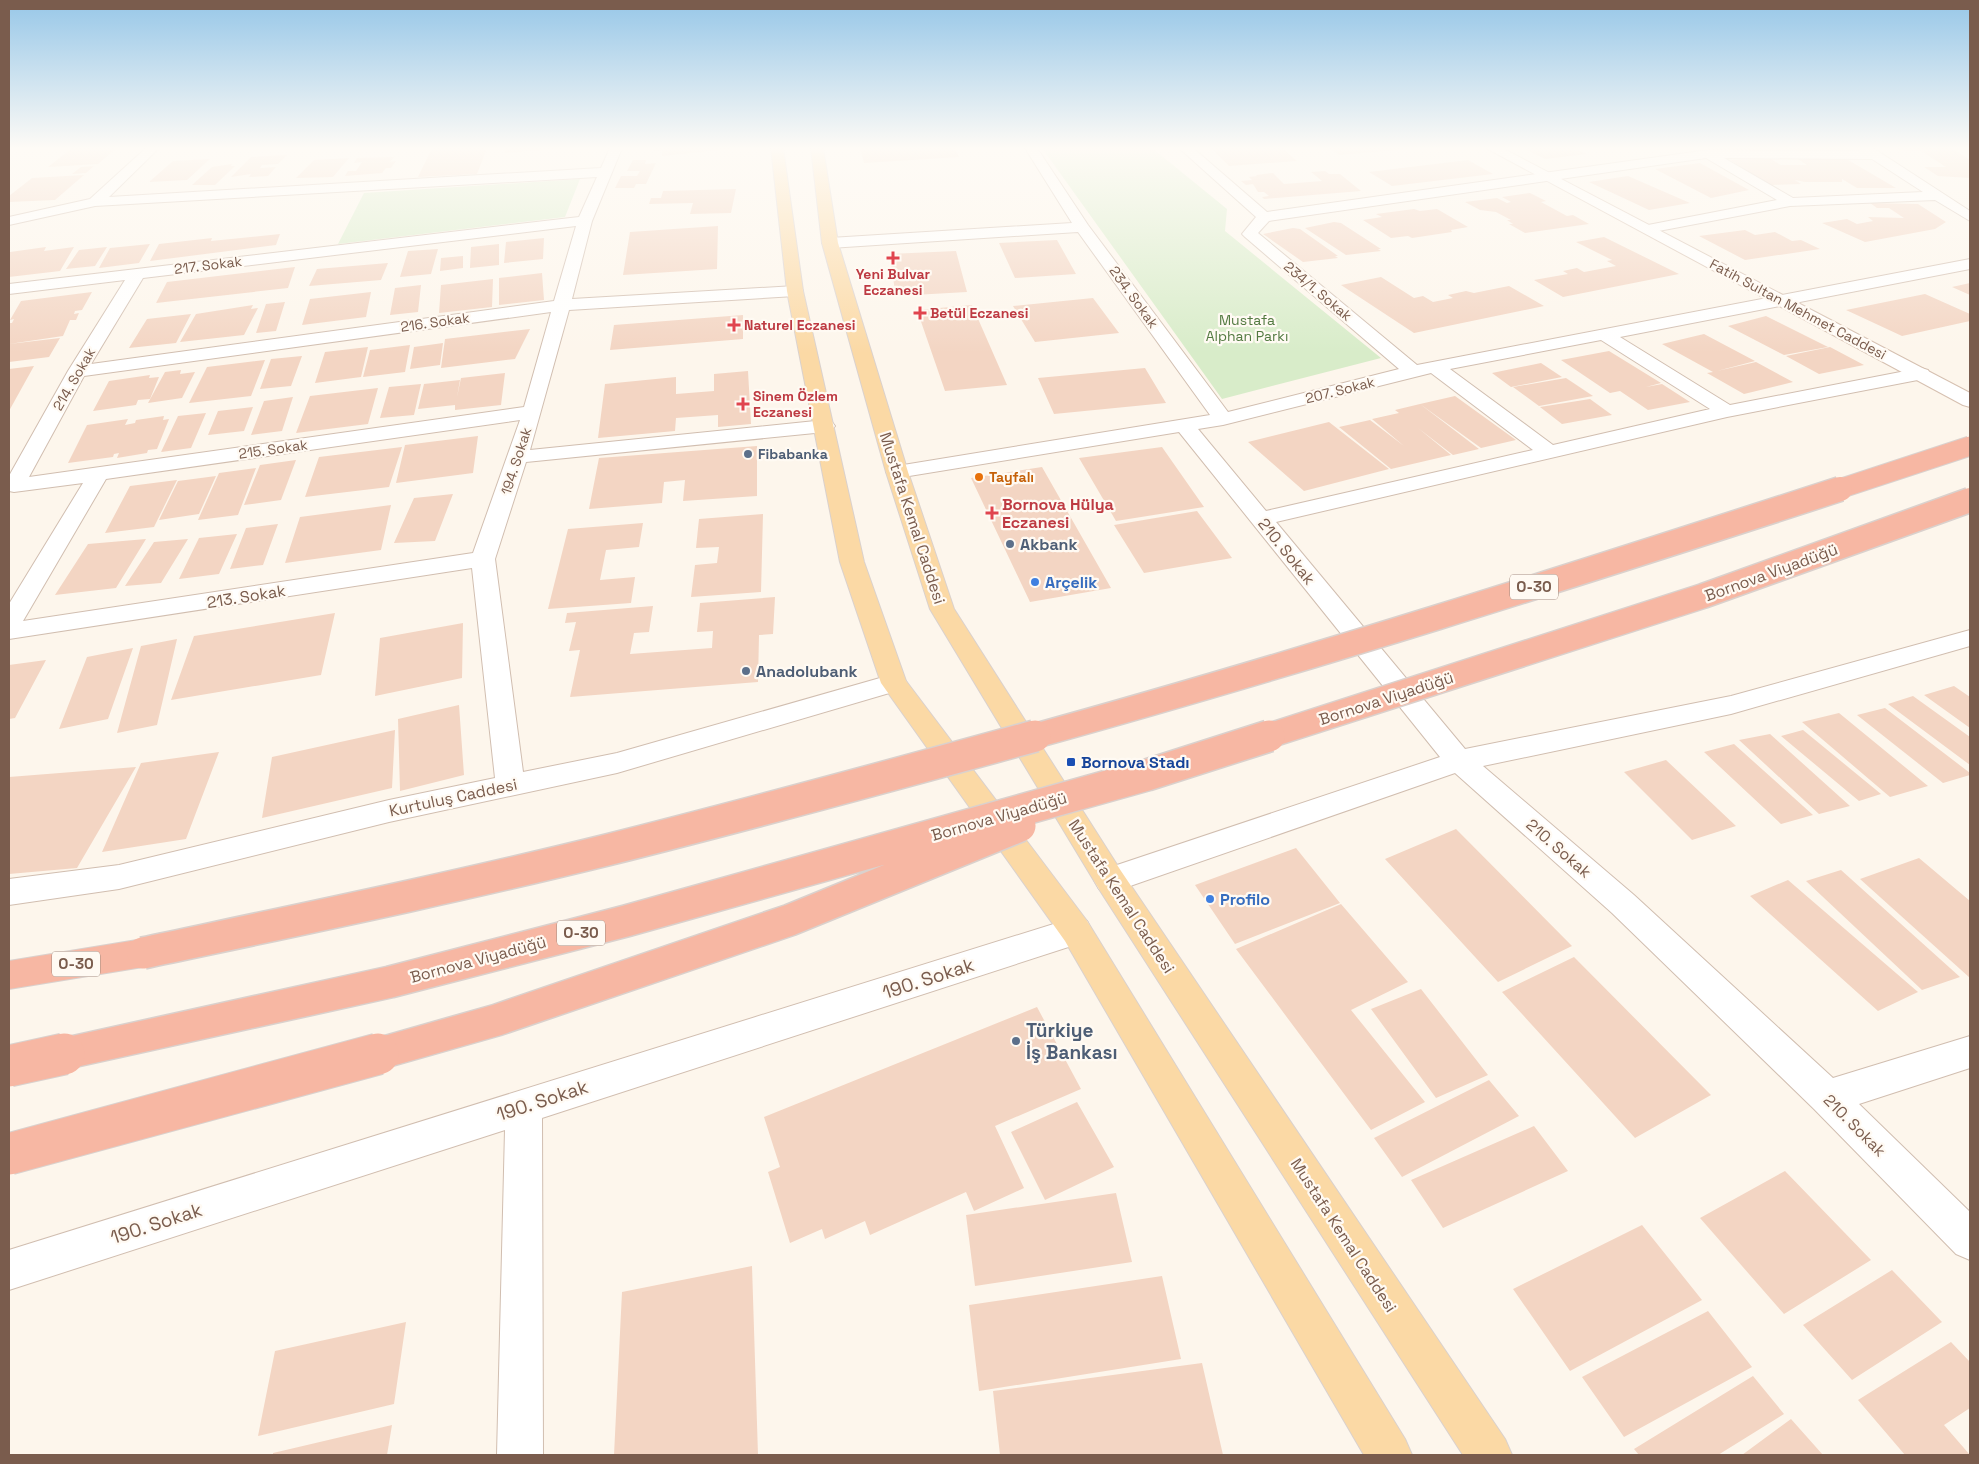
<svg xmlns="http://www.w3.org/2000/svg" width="1979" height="1464" viewBox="0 0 1979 1464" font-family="'Space Grotesk',sans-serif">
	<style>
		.green { fill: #d8ecc9 }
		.building { fill: #f3d5c3 }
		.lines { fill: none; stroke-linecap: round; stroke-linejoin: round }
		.minor-casing { stroke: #d1beb0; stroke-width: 2 }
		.secondary-casing { stroke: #d6c0b0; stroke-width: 2 }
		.primary-casing { stroke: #dad1cd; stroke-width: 2 }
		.motorway-casing { stroke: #dad1cd; stroke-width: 2 }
		.minor { fill: #fff; fill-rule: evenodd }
		.secondary { fill: #fff; fill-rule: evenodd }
		.primary { fill: #fbd9a5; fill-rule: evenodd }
		.motorway { fill: #f7b7a3; fill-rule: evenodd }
		.motorway-bridge-far3-casing { stroke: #dad1cd; stroke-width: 21; stroke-linecap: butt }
		.motorway-bridge-far2-casing { stroke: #dad1cd; stroke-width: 27; stroke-linecap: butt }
		.motorway-bridge-far1-casing { stroke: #dad1cd; stroke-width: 34; stroke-linecap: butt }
		.motorway-bridge-casing { stroke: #dad1cd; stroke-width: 43; stroke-linecap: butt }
		.motorway-bridge-far3 { stroke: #f7b7a3; stroke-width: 19 }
		.motorway-bridge-far2 { stroke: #f7b7a3; stroke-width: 24 }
		.motorway-bridge-far1 { stroke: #f7b7a3; stroke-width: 31 }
		.motorway-bridge { stroke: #f7b7a3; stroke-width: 41 }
		.health-dot { fill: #e0444e; stroke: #fffaf3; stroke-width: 2 }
		.service-dot { fill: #5c6f8a; stroke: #fffaf3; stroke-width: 2 }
		.food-dot { fill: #e8710a; stroke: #fffaf3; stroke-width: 2 }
		.shop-dot { fill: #3f7fe0; stroke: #fffaf3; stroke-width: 2 }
		.transit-dot { fill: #1a4fb4; stroke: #fffaf3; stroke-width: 2 }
		.labels { text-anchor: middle; stroke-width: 4.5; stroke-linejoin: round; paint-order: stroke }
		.far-street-label { font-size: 14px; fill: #7a5c4d; stroke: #fffaf3 }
		.far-health-label { font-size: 14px; font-weight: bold; fill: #be3a42; stroke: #fffaf3; text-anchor: start }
		.far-park-label { font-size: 14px; fill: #537a41; stroke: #fffaf3 }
		.far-service-label { font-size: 14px; font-weight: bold; fill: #4e5e75; stroke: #fffaf3; text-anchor: start }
		.far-food-label { font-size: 14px; font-weight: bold; fill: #c56008; stroke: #fffaf3; text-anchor: start }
		.shield { fill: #fffaf3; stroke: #a28b7f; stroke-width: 1 }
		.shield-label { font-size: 15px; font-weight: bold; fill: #7a5c4d }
		.health-label { font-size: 16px; font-weight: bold; fill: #be3a42; stroke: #fffaf3; text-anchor: start }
		.street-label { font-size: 16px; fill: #7a5c4d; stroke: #fffaf3 }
		.service-label { font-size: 16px; font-weight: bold; fill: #4e5e75; stroke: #fffaf3; text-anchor: start }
		.shop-label { font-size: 16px; font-weight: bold; fill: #366cbe; stroke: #fffaf3; text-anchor: start }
		.transit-label { font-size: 16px; font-weight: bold; fill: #164399; stroke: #fffaf3; text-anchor: start }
		.near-street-label { font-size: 19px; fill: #7a5c4d; stroke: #fffaf3 }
		.near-service-label { font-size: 19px; font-weight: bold; fill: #4e5e75; stroke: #fffaf3; text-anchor: start }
	</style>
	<rect width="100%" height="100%" fill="#fdf6ec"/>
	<!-- green -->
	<path class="green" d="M1042 148H1152L1227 209 1225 231 1381 358 1222 399Z
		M1705 148H1849L1857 153H1713Z
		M580 179 565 217 338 244 364 193Z"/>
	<!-- building -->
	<path class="building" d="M72 148H117L98 164 48 167Z
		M432 148H487L477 174 418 177Z
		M506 148H567L504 153Z
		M653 148H729V149L662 156V151H653Z
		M860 148H955L959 157 864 163Z
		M1211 148H1282L1297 161 1229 166Z
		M1329 148H1408V149L1339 155Z
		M1523 148H1574L1587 154 1545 159Z
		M1895 148H1952L1970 160V178L1938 176 1924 167H1946L1921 151 1898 150Z
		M287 155 278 164 262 165 260 168 276 167 268 176 249 177 251 174 231 177 251 157Z
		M394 157 390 162 396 161 391 168H386L382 173 345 176 348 171H356L362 162 354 163 357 158Z
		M1843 157 1896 188H1857L1842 179V182H1805L1795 180 1801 184 1768 185 1730 160 1771 159 1781 165H1807L1796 158Z
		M349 158 333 177 296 178 314 160Z
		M210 159 187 180 149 182 173 161Z
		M633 160H646L645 164 656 163 646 184H636L634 188H615L621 176H637L640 171H627Z
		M1468 160 1493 174 1392 186 1369 172Z
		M1700 163 1749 190 1711 198 1655 169Z
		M232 164 231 166H235L215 185H192L212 167Z
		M94 166 86 173 72 174 81 167Z
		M1325 171 1329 174H1340L1361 191 1264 199 1262 197 1269 196 1264 192H1258L1253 184 1246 185 1241 181 1252 180 1249 177 1257 176 1256 175 1273 173 1284 184 1322 181 1311 172Z
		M84 175 55 200 9 202V196L32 178Z
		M1628 176 1690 203 1649 210 1589 182Z
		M736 189 731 213 690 214 693 203 649 204 651 198H661L663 191Z
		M1530 193 1546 201 1541 202 1567 216 1573 215 1589 224 1525 233 1509 224H1513L1507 220H1511L1496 212 1480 210 1465 202 1497 198 1507 203 1511 202 1502 197Z
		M1870 203 1918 204 1946 222 1935 229 1865 242 1822 223 1847 219 1857 224 1873 221 1868 217 1904 218 1889 208H1877Z
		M1414 209 1420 211 1437 209 1468 227 1451 230 1452 232 1412 238 1408 236 1391 238 1363 220 1382 217 1376 214Z
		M1334 222 1341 223 1381 249H1378L1381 251 1346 255 1305 228Z
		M718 226 717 269 623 275 630 232Z
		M1293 228 1300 229 1338 256H1335L1338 258 1303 262 1263 234Z
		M1745 230 1755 235 1775 232 1792 241 1801 240 1820 249 1745 260 1699 236Z
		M280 234 276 245 150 261 159 244 212 238 211 241Z
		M1604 237 1679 274 1563 297 1534 280 1568 274 1563 271 1577 268 1584 272 1616 266 1607 261 1612 260 1576 242Z
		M544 238 543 259 504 263 506 242Z
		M1057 240 1076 274 1015 278 999 243Z
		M150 244 139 263 99 268 110 248Z
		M499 244V265L470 268 471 247Z
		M46 247 44 251 74 247 60 271 9 277 10 252Z
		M107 247 95 266 66 269 79 250Z
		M438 249 431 274 400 277 408 251Z
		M956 251 967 292 896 296 889 254Z
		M463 256V268L440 271 441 258Z
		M388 263 381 280 309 286 317 269Z
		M295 267 288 288 156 303 167 282Z
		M542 273 544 300 499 305V278Z
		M1381 277 1414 298 1423 296 1433 302 1453 298 1448 295 1466 291 1474 293 1509 286 1544 306 1414 333 1341 285Z
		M493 279 492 307 439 313 441 285Z
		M1970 283V295L1952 287Z
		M421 285 418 312 390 315 395 288Z
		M92 292 82 310 75 311 74 314 79 313 76 320H70L63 336 9 344V323H12L14 319 10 320 21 301Z
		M371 292 366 317 302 325 310 299Z
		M1925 294 1970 314V321L1902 336 1846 310Z
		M1093 298 1119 333 1035 342 1013 306Z
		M285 302 276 331 256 333 266 304Z
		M253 305 251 309 258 308 244 335 180 342 196 314Z
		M972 305 1007 385 945 391 917 310Z
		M191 314 176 343 129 348 147 319Z
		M743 315V339L610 350 614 325Z
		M1766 316 1828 347 1784 355 1728 326Z
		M530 329 515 359 441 368 445 339Z
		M1704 334 1755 361 1717 371 1756 362 1793 382 1744 394 1707 373 1713 372 1662 344Z
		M60 338 49 357 9 362V344Z
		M443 343 440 365 410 369 414 347Z
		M410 345 405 372 363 377 370 350Z
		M368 347 361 377 315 383 325 352Z
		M1830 347 1864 365 1819 374 1786 356Z
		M1609 351 1661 383 1646 387 1662 384 1690 402 1648 410 1620 391 1610 393 1561 360Z
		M302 356 291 386 260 389 271 359Z
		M265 360 251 396 189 403 207 367Z
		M1541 363 1562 377 1511 387 1492 373Z
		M34 366 9 411V369Z
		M1145 368 1166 403 1054 414 1038 378Z
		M181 370 180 374 195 372 182 398 148 403 165 372Z
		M748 371 751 424 718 427V415L676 418 675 431 598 438 605 384 676 377V394L714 391V374Z
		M505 373 501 405 455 410V405L418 409 424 384 460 380 457 397 461 378Z
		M150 375 149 378 159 377 150 399 138 400 136 405 93 411 109 381Z
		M1566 378 1593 396 1539 406 1513 387Z
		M421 384 414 415 380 418 389 387Z
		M378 388 368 424 296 433 310 396Z
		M1455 396 1516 440 1481 448 1420 404Z
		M293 397 282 431 251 435 264 401Z
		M1590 399 1612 415 1562 424 1540 407Z
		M1420 404 1479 449 1453 455 1418 428 1451 455 1391 469 1339 427 1370 420 1404 446 1372 419 1399 413 1395 410Z
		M253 407 244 431 208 435 218 411Z
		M206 413 191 448 161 452 178 416Z
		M164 416 163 420 169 419 157 449 148 450 147 453 117 458 119 453 114 454 113 457 68 463 87 425 128 419 125 425 135 423 136 420Z
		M1329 422 1389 469 1304 491 1248 442Z
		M478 436 473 473 396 483 405 445Z
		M757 446V496L683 501 685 480 664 482 662 503 589 509 599 458Z
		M402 447 389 487 305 497 319 457Z
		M1162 447 1204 507 1116 521 1079 458Z
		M296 460 281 500 244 505 260 465Z
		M1042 467 1111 588 1030 602 971 478Z
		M256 468 238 515 198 520 219 473Z
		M216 476 199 514 159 520 178 481Z
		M177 480 154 527 105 533 130 486Z
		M453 494 435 541 394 543 414 498Z
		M391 505 381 550 285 563 300 517Z
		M1197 511 1232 558 1144 573 1114 525Z
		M763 514 761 592 691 597 695 565 717 563 719 547 696 548 699 519Z
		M643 523 639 547 606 550 600 580 635 577 631 603 548 609 568 529Z
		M278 524 263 565 230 569 246 528Z
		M237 534 219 574 179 579 199 538Z
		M146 539 116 588 55 595 88 544Z
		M188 539 161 583 125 586 154 542Z
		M775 597 773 634 759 635 758 682 570 697 580 650 569 651 576 622 565 623 567 613 653 606 649 632 634 633 630 654 712 648 713 631 697 632 700 603Z
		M335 613 321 675 171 700 194 636Z
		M463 623 462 678 375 696 380 638Z
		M177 639 157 725 117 733 141 646Z
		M133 648 108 719 59 729 87 657Z
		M46 660 15 718 9 719V665Z
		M1954 686 1970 697V728L1924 695Z
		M1913 696 1970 737V765L1888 704Z
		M459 705 464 775 400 791 398 719Z
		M1885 708 1970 773V775L1943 783 1857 715Z
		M1839 713 1928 786 1890 797 1802 722Z
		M395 730 392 788 262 818 272 757Z
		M1803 730 1881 794 1859 801 1781 736Z
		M1770 734 1850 806 1819 814 1739 740Z
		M1734 744 1813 815 1781 824 1704 752Z
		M219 752 186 839 102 852 141 763Z
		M1666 760 1736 826 1692 840 1624 772Z
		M136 767 77 868 9 874V777Z
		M1456 829 1572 946 1498 982 1385 859Z
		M1296 848 1340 903 1235 944 1195 885Z
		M1919 858 1970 901V978L1860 879Z
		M1841 870 1960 977 1922 990 1806 881Z
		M1788 880 1918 992 1878 1011 1750 896Z
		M1341 904 1408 982 1351 1010 1425 1102 1371 1130 1236 949Z
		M1574 957 1711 1095 1635 1138 1502 992Z
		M1421 989 1488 1075 1436 1098 1371 1009Z
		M1037 1007 1081 1089 995 1126 1024 1188 974 1211 966 1192 870 1235 865 1221 825 1239 822 1229 790 1243 768 1172 780 1167 764 1117Z
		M1489 1080 1519 1116 1402 1177 1374 1138Z
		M1077 1102 1114 1167 1045 1200 1011 1132Z
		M1534 1126 1568 1171 1443 1228 1411 1180Z
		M1785 1171 1871 1260 1784 1314 1700 1218Z
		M1116 1193 1132 1262 975 1286 966 1215Z
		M1642 1225 1702 1300 1570 1371 1513 1289Z
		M752 1266 758 1455H614L622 1292Z
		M1892 1270 1942 1322 1852 1380 1803 1325Z
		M1162 1276 1181 1359 979 1391 969 1305Z
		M1708 1311 1752 1367 1624 1437 1582 1377Z
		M406 1322 394 1404 258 1436 275 1351Z
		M1951 1342 1970 1362V1408L1944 1425 1970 1455H1905L1858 1400Z
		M1202 1363 1223 1455H1000L993 1391Z
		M1753 1376 1784 1414 1718 1455H1639L1634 1449Z
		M1791 1419 1823 1455H1742Z
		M392 1425 387 1455H273V1453Z"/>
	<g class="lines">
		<!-- minor casing -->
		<g class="minor-casing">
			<path id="minor" d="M146 148H159L109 197 601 168 610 148H622L592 221 572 299 795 286 801 287 803 291 801 295 795 296 569 310 530 450 825 420 832 422 835 426 832 430 825 432 526 462 495 559 523 772 617 753 894 674 903 677 907 683 903 689 617 773 389 822 119 889 9 905V879L119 865 389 800 495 778 472 568 9 639V604L83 483 14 492 9 491V476L68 371 125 280 9 294V284L579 217 597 177 95 206 9 225V217L90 199ZM576 226 554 301 91 364 143 278ZM551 312 524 407 29 477 84 376ZM520 420 473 553 23 621 106 479Z
				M1025 148H1037L1088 225 1228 412 1399 369 1245 237 1242 234 1256 217 1179 148H1193L1267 212 1708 150 1860 151 1858 148H1873L1970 211V221L1935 200 1790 206 1648 233 1643 232 1641 229 1648 225 1777 200 1706 158 1269 221 1258 233 1417 365 1970 259V269L1620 337 1730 405 1921 368 1928 370 1930 374 1928 378 1727 417 1276 522 1465 749 1731 696 1970 630V646L1731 714 1483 766 1634 895 1833 1078 1970 1036V1068L1859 1104 1970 1212V1260L1956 1254 1814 1109 1612 913 1455 773 1110 893 1099 889 1094 880 1099 871 1440 757 1179 432 897 478 890 476 886 472 890 468 897 466 1210 415 1078 232 830 248 822 243 830 238 1072 223ZM1724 158 1872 159 1923 192 1793 198ZM1601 340 1710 409 1553 445 1450 369ZM1431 373 1533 450 1266 511 1198 429 1223 425Z
				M1076 917 1087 921 1092 931 1087 941 542 1118 543 1455H497L505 1130 9 1290V1250Z"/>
		</g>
		<!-- secondary casing -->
		<g class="secondary-casing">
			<path id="secondary" d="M1486 148H1502L1970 393V407L1963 405Z"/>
		</g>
		<!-- primary casing -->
		<g class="primary-casing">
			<path id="primary" d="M771 148H783L803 291 864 562 906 681 1087 921 1405 1439 1412 1455H1364L1065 941 881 683 840 562 787 291Z
				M811 148H823L838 243 908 472 954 609 1121 871 1505 1439 1512 1455H1463L1099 889 930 609 886 472 822 243Z"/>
		</g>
		<!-- motorway casing -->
		<g class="motorway-casing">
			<path id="motorway" d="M143 939 155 943 160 953 155 963 143 967 9 989V961Z"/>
		</g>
		<!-- minor -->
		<use href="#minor" class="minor"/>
		<!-- secondary -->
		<use href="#secondary" class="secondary"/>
		<!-- primary -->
		<use href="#primary" class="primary"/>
		<!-- motorway -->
		<use href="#motorway" class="motorway"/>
		<!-- motorway-bridge-far3 casing -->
		<g class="motorway-bridge-far3-casing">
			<path id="motorway-bridge-far3" d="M1836 490 1970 446"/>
		</g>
		<!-- motorway-bridge-far2 casing -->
		<g class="motorway-bridge-far2-casing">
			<path id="motorway-bridge-far2" d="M1031 737C1303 662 1572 576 1840 489
				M1265 737 1703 596 1970 500"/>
		</g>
		<!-- motorway-bridge-far1 casing -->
		<g class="motorway-bridge-far1-casing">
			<path id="motorway-bridge-far1" d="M143 953C298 920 453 888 607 850 750 814 893 775 1035 736
				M58 1055 390 982 626 921 1147 775 1269 736
				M374 1055 497 1020 790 920 1020 826"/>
		</g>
		<!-- motorway-bridge casing -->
		<g class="motorway-bridge-casing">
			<path id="motorway-bridge" d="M9 1066 64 1054
				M9 1154 378 1054"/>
		</g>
		<!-- motorway-bridge-far3 -->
		<use href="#motorway-bridge-far3" class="motorway-bridge-far3"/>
		<!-- motorway-bridge-far2 -->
		<use href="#motorway-bridge-far2" class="motorway-bridge-far2"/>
		<!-- motorway-bridge-far1 -->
		<use href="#motorway-bridge-far1" class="motorway-bridge-far1"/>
		<!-- motorway-bridge -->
		<use href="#motorway-bridge" class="motorway-bridge"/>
	</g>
	<!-- sky -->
	<linearGradient id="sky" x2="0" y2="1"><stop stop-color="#97c7e8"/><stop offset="0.42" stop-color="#fefbf6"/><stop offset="1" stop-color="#fefbf6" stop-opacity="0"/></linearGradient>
	<rect width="1979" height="353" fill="url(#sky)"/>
	<!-- markers -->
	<g class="health-dot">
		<path d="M890.5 250.5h5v5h5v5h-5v5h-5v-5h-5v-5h5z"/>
		<path d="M917.5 305.5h5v5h5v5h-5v5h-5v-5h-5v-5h5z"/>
		<path d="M731.5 317.5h5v5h5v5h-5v5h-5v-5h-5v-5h5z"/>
		<path d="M740.5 396.5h5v5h5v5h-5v5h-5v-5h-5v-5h5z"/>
		<path d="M989.5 505.5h5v5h5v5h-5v5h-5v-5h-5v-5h5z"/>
	</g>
	<g class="service-dot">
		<circle cx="748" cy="454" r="5"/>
		<circle cx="1010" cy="544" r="5"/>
		<circle cx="746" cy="671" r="5"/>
		<circle cx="1016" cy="1041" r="5"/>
	</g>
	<circle class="food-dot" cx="979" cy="477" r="5"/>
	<g class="shop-dot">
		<circle cx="1035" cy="582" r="5"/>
		<circle cx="1210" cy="899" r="5"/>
	</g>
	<rect class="transit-dot" x="1066" y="757" width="10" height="10" rx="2.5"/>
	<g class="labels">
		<!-- far-street labels -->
		<g class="far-street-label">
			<text transform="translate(208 265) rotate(-7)" y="5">217. Sokak</text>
			<text transform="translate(1318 291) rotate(40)" y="5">234/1. Sokak</text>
			<text transform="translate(1134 297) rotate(54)" y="5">234. Sokak</text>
			<text transform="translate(1798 309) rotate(28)" y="5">Fatih Sultan Mehmet Caddesi</text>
			<text transform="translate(435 322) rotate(-8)" y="5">216. Sokak</text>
			<text transform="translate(74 379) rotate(-60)" y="5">214. Sokak</text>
			<text transform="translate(1340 390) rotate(-14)" y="5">207. Sokak</text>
			<text transform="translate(273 449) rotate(-8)" y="5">215. Sokak</text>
			<text transform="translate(516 461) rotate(-72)" y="5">194. Sokak</text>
		</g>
		<!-- far-health labels -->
		<g class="far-health-label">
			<text x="893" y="279" text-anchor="middle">Yeni Bulvar<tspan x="893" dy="16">Eczanesi</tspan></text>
			<text x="930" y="318">Betül Eczanesi</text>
			<text x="744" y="330">Naturel Eczanesi</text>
			<text x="753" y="401">Sinem Özlem<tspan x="753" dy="16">Eczanesi</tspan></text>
		</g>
		<!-- far-park labels -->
		<g class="far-park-label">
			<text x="1247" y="325">Mustafa<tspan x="1247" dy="16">Alphan Parkı</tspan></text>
		</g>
		<!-- far-service labels -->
		<g class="far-service-label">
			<text x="758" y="459">Fibabanka</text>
		</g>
		<!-- far-food labels -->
		<g class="far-food-label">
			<text x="989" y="482">Tayfalı</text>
		</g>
		<!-- shield labels -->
		<g class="shield">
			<rect x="1510" y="574.5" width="48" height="25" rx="4"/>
			<rect x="557" y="920.5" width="48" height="25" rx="4"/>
			<rect x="52" y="951.5" width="48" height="25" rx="4"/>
		</g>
		<g class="shield-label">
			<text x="1534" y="592">O-30</text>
			<text x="581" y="938">O-30</text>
			<text x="76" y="969">O-30</text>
		</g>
		<!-- health labels -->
		<g class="health-label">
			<text x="1002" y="510">Bornova Hülya<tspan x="1002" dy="18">Eczanesi</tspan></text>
		</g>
		<!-- street labels -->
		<g class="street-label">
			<text transform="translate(913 518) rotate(72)" y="6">Mustafa Kemal Caddesi</text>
			<text transform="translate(1287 551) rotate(51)" y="6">210. Sokak</text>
			<text transform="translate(1771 572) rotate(-20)" y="6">Bornova Viyadüğü</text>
			<text transform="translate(246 596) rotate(-9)" y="6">213. Sokak</text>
			<text transform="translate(1386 698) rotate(-18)" y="6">Bornova Viyadüğü</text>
			<text transform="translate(453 797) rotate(-12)" y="6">Kurtuluş Caddesi</text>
			<text transform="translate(999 816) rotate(-16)" y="6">Bornova Viyadüğü</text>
			<text transform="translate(1559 848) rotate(41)" y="6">210. Sokak</text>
			<text transform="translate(1122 896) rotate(57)" y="6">Mustafa Kemal Caddesi</text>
			<text transform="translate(478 959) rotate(-15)" y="6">Bornova Viyadüğü</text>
			<text transform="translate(1855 1125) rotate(45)" y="6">210. Sokak</text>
			<text transform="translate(1344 1235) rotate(57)" y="6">Mustafa Kemal Caddesi</text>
		</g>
		<!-- service labels -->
		<g class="service-label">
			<text x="1020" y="550">Akbank</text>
			<text x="756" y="677">Anadolubank</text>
		</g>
		<!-- shop labels -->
		<g class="shop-label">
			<text x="1045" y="588">Arçelik</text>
			<text x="1220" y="905">Profilo</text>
		</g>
		<!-- transit labels -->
		<g class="transit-label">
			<text x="1081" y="768">Bornova Stadı</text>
		</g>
		<!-- near-street labels -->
		<g class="near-street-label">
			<text transform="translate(928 978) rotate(-18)" y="7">190. Sokak</text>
			<text transform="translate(542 1100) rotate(-18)" y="7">190. Sokak</text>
			<text transform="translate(156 1223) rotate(-18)" y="7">190. Sokak</text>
		</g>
		<!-- near-service labels -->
		<g class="near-service-label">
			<text x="1026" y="1037">Türkiye<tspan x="1026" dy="22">İş Bankası</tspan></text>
		</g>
	</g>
	<!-- border -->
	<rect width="1979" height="1464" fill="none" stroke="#7a5c4d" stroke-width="20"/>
</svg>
